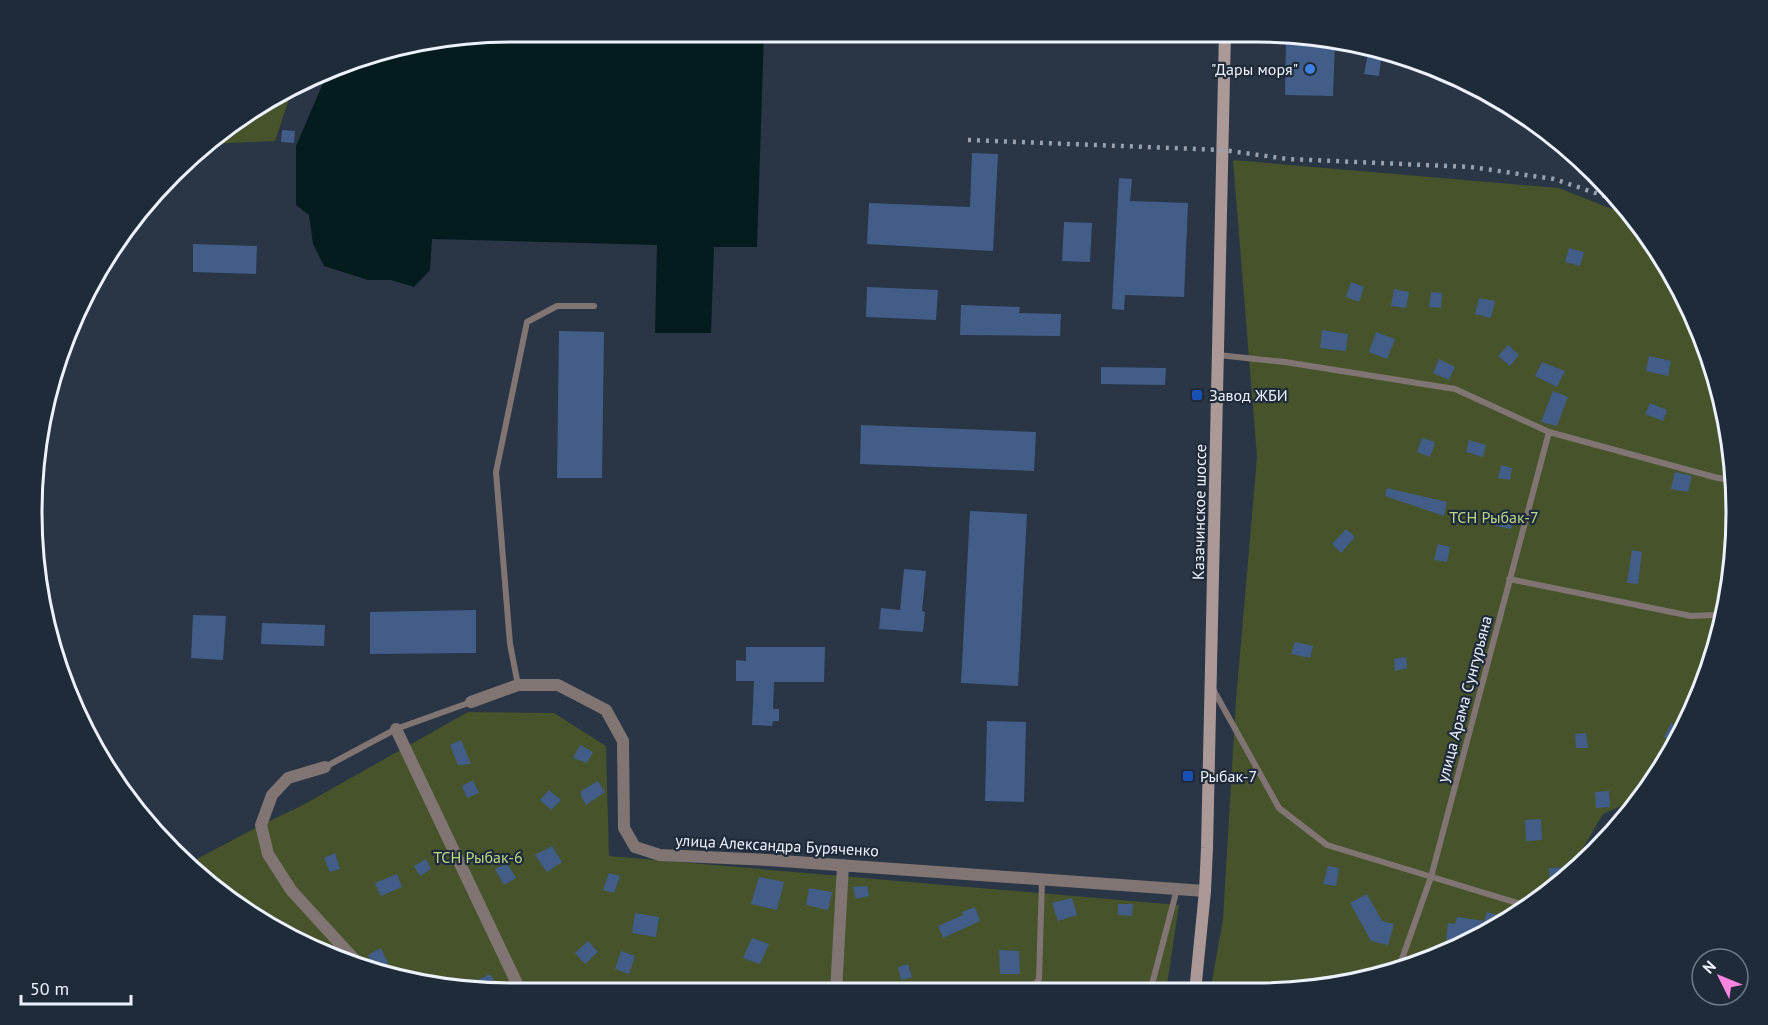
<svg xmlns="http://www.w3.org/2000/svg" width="1768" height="1025" viewBox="0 0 1768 1025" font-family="'PT Sans',sans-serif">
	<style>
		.green { fill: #46532b }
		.water { fill: #051c1f }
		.building { fill: #425e88 }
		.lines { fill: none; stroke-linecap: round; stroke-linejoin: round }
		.lane { stroke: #807573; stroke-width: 6 }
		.street { stroke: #807573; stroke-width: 12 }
		.secondary { stroke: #ab9997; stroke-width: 12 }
		.rail { stroke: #99a1af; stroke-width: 4.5; stroke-dasharray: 3 6; stroke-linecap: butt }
		.shop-dot { fill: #3f7fe0; stroke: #202b3a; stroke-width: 2 }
		.transit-dot { fill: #1a4fb4; stroke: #202b3a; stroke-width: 2 }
		.labels { text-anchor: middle; stroke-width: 4.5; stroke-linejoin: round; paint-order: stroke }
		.poi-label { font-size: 16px; fill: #ecf3fe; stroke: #202b3a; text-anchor: start }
		.street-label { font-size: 16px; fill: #ecf3fe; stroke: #202b3a }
		.park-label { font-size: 16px; fill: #bed88a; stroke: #202b3a }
		.rim { fill: none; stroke: #ecf3fe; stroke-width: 3 }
	</style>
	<rect width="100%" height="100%" fill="#2a3545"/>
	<!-- green -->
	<path class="green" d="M291 93 275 141 208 144 220 131Z
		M1233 160 1559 188 1619 212 1636 222 1655 245 1700 328 1727 418 1736 512 1727 606 1700 696 1656 779 1641 797 1603 814 1567 875 1496 929 1410 968 1287 992H1210L1223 919 1236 700 1257 457Z
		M468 712 554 713 606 746 609 856 1179 905 1166 992H481L358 968 246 913 191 862 261 825 301 806Z"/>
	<!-- water -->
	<path class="water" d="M513 32H764L757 247H714L711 333H655L657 245 432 239 430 270 414 287 391 280H368L324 266 313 244 309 215 296 205V146L327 74 358 57Z"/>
	<!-- building -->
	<path class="building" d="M1286 41 1335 42 1333 96 1285 95Z
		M1369 49 1382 52 1379 76 1364 74Z
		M282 130 295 131 294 143 281 142Z
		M972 153 998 154 993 251 867 244 869 203 970 207Z
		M1119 178 1132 179 1130 201 1188 203 1184 297 1125 295 1124 310 1112 309Z
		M1064 222 1092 223 1090 262 1062 261Z
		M193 244 257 246 256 274 193 272Z
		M1569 248 1584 252 1580 266 1565 262Z
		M1351 282 1364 287 1359 302 1346 297Z
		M867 287 938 290 936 320 866 317Z
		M1394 289 1409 292 1406 308 1391 306Z
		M1431 292 1442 293 1441 308 1429 307Z
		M1479 298 1495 301 1491 318 1475 314Z
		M961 305 1020 307 1019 313 1061 314 1060 336 960 335Z
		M1322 330 1348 334 1346 351 1320 348Z
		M559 331 604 332 602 478H557Z
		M1376 332 1395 339 1387 359 1369 352Z
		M1508 345 1519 355 1510 366 1498 356Z
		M1649 356 1671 361 1668 376 1646 371Z
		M1439 359 1455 367 1449 380 1433 373Z
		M1542 362 1565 371 1557 387 1535 376Z
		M1101 367 1166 368 1165 385 1101 384Z
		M1553 391 1568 397 1557 426 1541 422Z
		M1650 403 1667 410 1663 421 1645 414Z
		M861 425 1036 432 1034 471 860 464Z
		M1422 438 1435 442 1430 457 1417 452Z
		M1469 440 1486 445 1483 457 1466 452Z
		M1501 465 1512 468 1510 480 1498 478Z
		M1675 472 1692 476 1688 492 1671 489Z
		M1387 488 1447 502 1444 516 1385 496Z
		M970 511 1027 514 1018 686 961 683Z
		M1499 514 1515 517 1511 529 1496 526Z
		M1346 529 1355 537 1341 553 1332 544Z
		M1438 544 1450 547 1447 562 1434 560Z
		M1632 550 1642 552 1638 584 1627 583Z
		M904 569 926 571 922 611 925 612 923 632 879 629 881 608 900 610Z
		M476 610V653L370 654V612Z
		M193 615 226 616 223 660 191 658Z
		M262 623 325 625 324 646 261 644Z
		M1295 642 1313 646 1310 658 1291 654Z
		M746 647H825L824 682H774L773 709H779V721H773L772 726 752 725 754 681H736V660L746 661Z
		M1406 657 1407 668 1395 671 1394 659Z
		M987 721 1026 722 1024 802 985 801Z
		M1671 723 1682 729 1675 742 1664 737Z
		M1586 733 1588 748H1576L1575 734Z
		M461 740 471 764 458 765 450 745Z
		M580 745 593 752 587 763 573 758Z
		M473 780 479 793 467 798 462 786Z
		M598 781 605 792 586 805 581 796V791Z
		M549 790 561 800 551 810 540 800Z
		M1609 791 1610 807 1596 808 1595 792Z
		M1541 819 1542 840 1526 841 1525 820Z
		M552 846 562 862 547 872 535 855Z
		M335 853 340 869 330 872 324 858Z
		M426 859 431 869 420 876 414 866Z
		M507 863 516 878 504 885 495 869Z
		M1328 866 1339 868 1336 886 1323 884Z
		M1577 867 1563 878 1550 888 1549 868Z
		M609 873 620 876 614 893 603 890Z
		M397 874 402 887 381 896 375 883Z
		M759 877 784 882 777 910 751 904Z
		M867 886 869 896 856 899 853 887Z
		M809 888 832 892 828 910 806 905Z
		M1367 894 1382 921 1394 924 1388 945 1371 941 1350 903Z
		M1072 898 1077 915 1058 921 1052 903Z
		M1118 904H1133L1132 916 1118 915Z
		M975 907 980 921 943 938 938 926 963 915 962 912Z
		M1487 912 1510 918 1496 929 1480 936V935L1470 932 1468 942 1465 943 1446 940 1448 923 1455 924 1457 917 1484 921Z
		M635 913 659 917 656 937 632 933Z
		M752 938 769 944 760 964 743 958Z
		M588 941 598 952 585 964 575 953Z
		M381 948 388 963 375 969 368 955Z
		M999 950 1019 951 1020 974H1000Z
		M621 951 635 956 629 974 615 969Z
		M908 964 912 977 901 980 898 967Z
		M490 974 501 992H486L478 980Z"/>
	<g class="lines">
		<!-- lane -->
		<path class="lane" d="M1218 355 1285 362 1455 389 1549 432 1714 477 1733 481
			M1509 579 1691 616 1714 615 1726 610
			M518 685 510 644 496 472 527 322 557 306H594
			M1213 689 1279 808 1327 845 1527 906
			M325 767 396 729 471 702
			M1398 970 1431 877 1549 432
			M1030 992 1039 979 1042 880
			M1150 992 1177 889"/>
		<!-- street -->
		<path class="street" d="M471 702 518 685H558L606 710 623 741 624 828 635 847 660 855 768 860 1205 891
			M396 729 521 992
			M325 767 288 778 272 795 261 825 268 854 291 890 363 969
			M836 992 843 865"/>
		<!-- secondary -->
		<path class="secondary" d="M1195 992 1205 891 1207 848 1225 32"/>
		<!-- rail -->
		<path class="rail" d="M968 140 1223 150 1288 159 1471 167 1554 179 1619 201"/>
	</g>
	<!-- markers -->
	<circle class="shop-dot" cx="1310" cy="69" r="6"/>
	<g class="transit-dot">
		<rect x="1191" y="389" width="12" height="12" rx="3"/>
		<rect x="1182" y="770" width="12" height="12" rx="3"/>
	</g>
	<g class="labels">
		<!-- poi labels -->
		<g class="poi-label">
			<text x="1298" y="75" text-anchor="end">"Дары моря"</text>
			<text x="1209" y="401">Завод ЖБИ</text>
			<text x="1200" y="782">Рыбак-7</text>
		</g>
		<!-- street labels -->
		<g class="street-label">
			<text transform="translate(1199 512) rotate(-89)" y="6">Казачинское шоссе</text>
			<text transform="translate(1464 699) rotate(-75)" y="6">улица Арама Сунгурьяна</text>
			<text transform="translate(777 845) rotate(3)" y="6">улица Александра Буряченко</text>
		</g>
		<!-- park labels -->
		<g class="park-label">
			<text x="1494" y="523">ТСН Рыбак-7</text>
			<text x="478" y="863">ТСН Рыбак-6</text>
		</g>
	</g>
	<!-- crop -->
	<path d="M0 0H1768V1025H0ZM512 42H1256A470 470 0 0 1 1726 512V513A470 470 0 0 1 1256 983H512A470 470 0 0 1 42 513V512A470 470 0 0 1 512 42Z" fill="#202b3a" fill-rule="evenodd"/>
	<path class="rim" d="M512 42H1256A470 470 0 0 1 1726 512V513A470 470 0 0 1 1256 983H512A470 470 0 0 1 42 513V512A470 470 0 0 1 512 42Z"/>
	<!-- north arrow -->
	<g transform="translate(1720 977) rotate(313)"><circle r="28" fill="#202b3a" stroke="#727b88" stroke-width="1.5"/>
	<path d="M0-4.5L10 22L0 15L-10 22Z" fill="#fd86e1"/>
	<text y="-9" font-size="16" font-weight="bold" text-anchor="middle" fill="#ecf3fe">N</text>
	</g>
	<!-- scale -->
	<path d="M21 995v9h110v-9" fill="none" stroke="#ecf3fe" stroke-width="3"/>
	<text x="30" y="995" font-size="18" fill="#ecf3fe" stroke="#202b3a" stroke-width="4.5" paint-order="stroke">50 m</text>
</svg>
